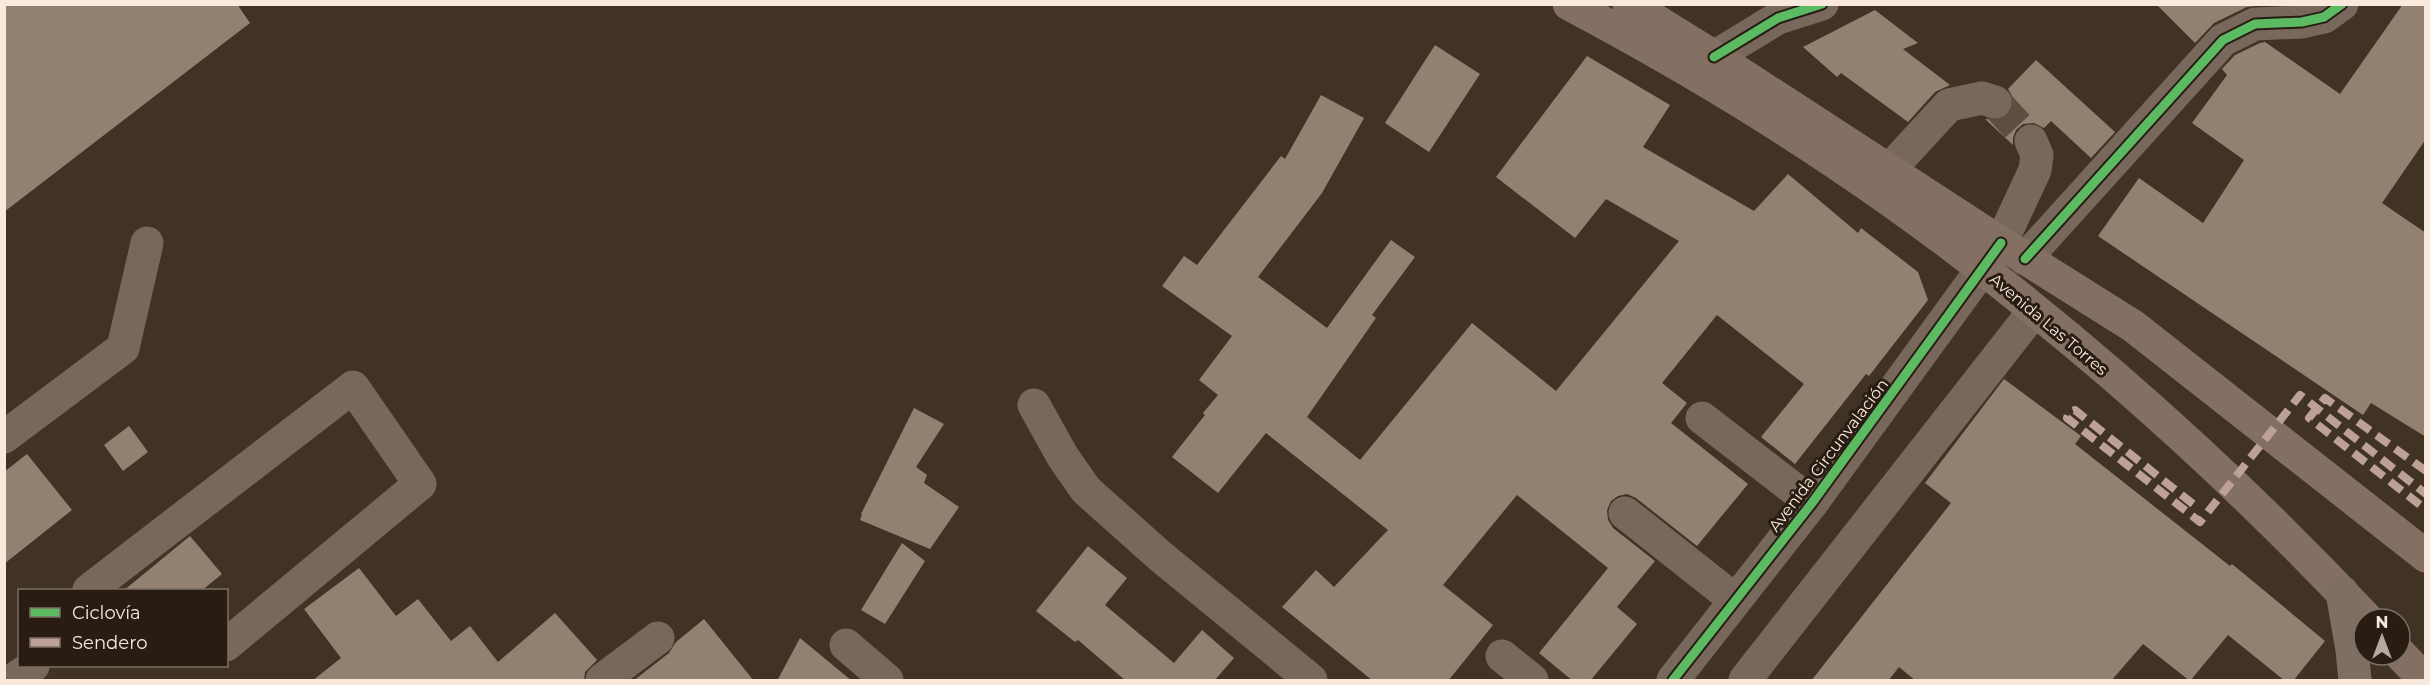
<svg xmlns="http://www.w3.org/2000/svg" width="2430" height="685" viewBox="0 0 2430 685" font-family="Montserrat,sans-serif">
	<style>
		.building { fill: #928171 }
		.lines { fill: none; stroke-linecap: round; stroke-linejoin: round }
		.minor-tunnel { stroke: #5c4e41; stroke-width: 33; stroke-dasharray: 33 16; stroke-linecap: butt }
		.minor { stroke: #78685b; stroke-width: 33 }
		.major { stroke: #837062; stroke-width: 33 }
		.highway { stroke: #7f6f62; stroke-width: 33 }
		.quiet { stroke: #bda197; stroke-width: 8; stroke-dasharray: 15 8; stroke-linecap: butt }
		.cycleway-casing { stroke: #281c13; stroke-width: 13 }
		.cycleway { stroke: #5cba63; stroke-width: 9 }
		.labels { text-anchor: middle; stroke-width: 6; stroke-linejoin: round; paint-order: stroke }
		.street-label { font-size: 16px; fill: #f9e9dc; stroke: #281c13 }
	</style>
	<rect width="100%" height="100%" fill="#403326"/>
	<!-- building -->
	<path class="building" d="M4 4H237L250 23 4 212Z
		M2156 4H2272L2247 7 2214 23 2195 43Z
		M2403 4H2426V139L2382 203 2426 233V437L2371 403 2363 415 2098 236 2139 178 2203 223 2244 160 2192 123 2227 75 2222 69 2235 55 2260 43 2265 42 2340 94Z
		M1875 10 1918 43 1903 49 1950 85 1935 92 1908 122 1841 73 1837 77 1803 47Z
		M1435 45 1480 74 1429 152 1385 123Z
		M1587 56 1670 105 1643 147 1754 211 1788 174 1858 233 1861 228 1918 272 1928 300 1869 376 1866 374 1795 464 1761 437 1804 384 1717 315 1662 383 1687 403 1671 423 1748 484 1697 546 1636 498 1627 494 1618 496 1611 501 1607 510 1608 520 1613 528 1655 561 1617 607 1637 624 1590 681H1573L1539 653 1608 568 1517 495 1443 585 1493 625 1448 681H1373L1282 607 1316 570 1334 587 1388 530 1266 433 1218 493 1172 457 1205 415 1203 413 1218 395 1199 380 1232 336 1162 286 1184 256 1197 265 1281 156 1285 159 1321 95 1364 118 1322 193 1258 277 1327 328 1391 240 1415 257 1372 315 1376 318 1307 417 1360 460 1472 323 1556 391 1679 241 1606 199 1575 238 1496 177Z
		M2036 60 2115 132 2091 158 2051 121 2044 128 2034 123 2023 124 2016 130 2013 138V145L1985 119 1999 120 2008 115 2013 107V98L2008 89Z
		M2004 379 2081 436 2075 444 2230 566 2232 564 2325 641 2293 681H2285L2228 635 2190 681 2143 644 2111 681H1916L1899 667 1888 681H1811L1951 503 1925 483Z
		M914 408 944 424 916 467 927 475 924 483 959 507 930 549 860 520 862 515 861 514Z
		M129 426 148 452 123 471 104 445Z
		M27 454 72 510 4 564V472Z
		M190 536 222 574 201 591H123Z
		M902 543 925 561 885 624 861 610Z
		M1088 546 1127 578 1105 605 1174 663 1202 630 1234 658 1214 681H1126L1078 640 1075 642 1036 611Z
		M359 568 396 616 418 599 451 641 470 626 498 662 555 613 597 660 585 672 584 681H312L341 658 304 609Z
		M704 619 754 681H633L669 653 676 642Z
		M800 638 852 681H777Z"/>
	<g class="lines">
		<!-- minor-tunnel -->
		<path class="minor-tunnel" d="M1995 102 2031 141"/>
		<!-- minor -->
		<path class="minor" d="M1714 57 1778 18 1822 4
			M1889 170 1949 105 1982 98 1995 102
			M2025 259 2223 40 2255 24 2302 22 2324 17 2342 4
			M1034 405 1063 457 1086 490 1160 556 1311 680
			M1702 418 1812 503
			M4 437 123 348 147 243
			M1625 513 1735 600
			M89 590 353 387 420 484 226 645
			M846 645 887 680
			M1502 656 1532 680
			M13 680 33 666
			M602 680 658 638
			M1673 680 1812 503 2001 243 2035 170 2037 155 2031 141
			M1745 680 2034 311"/>
		<!-- major -->
		<path class="major" d="M1569 4C1661 53 1750 105 1836 163 2027 291 2210 452 2367 619
			M1629 4 1721 61 2001 243 2133 326 2426 556
			M2400 654 2425 680"/>
		<!-- highway -->
		<path class="highway" d="M2342 592 2352 650 2355 680"/>
		<!-- quiet -->
		<path class="quiet" d="M2426 471 2325 398 2309 418 2424 508 2426 506
			M2193 504 2075 410 2069 412 2067 418 2200 522 2300 395 2426 494"/>
		<!-- cycleway casing -->
		<g class="cycleway-casing">
			<path id="cycleway" d="M1714 57 1778 18 1822 4
				M2025 259 2223 40 2255 24 2302 22 2324 17 2342 4
				M1673 680 1812 503 2001 243"/>
		</g>
		<!-- cycleway -->
		<use href="#cycleway" class="cycleway"/>
	</g>
	<g class="labels">
		<!-- street labels -->
		<g class="street-label">
			<text transform="translate(2049 324) rotate(40)" y="6">Avenida Las Torres</text>
			<text transform="translate(1828 455) rotate(-53)" y="6">Avenida Circunvalación</text>
		</g>
	</g>
	<!-- border -->
	<rect width="2430" height="685" fill="none" stroke="#f9e9dc" stroke-width="12"/>
	<!-- legend -->
	<rect x="18" y="589" width="210" height="78" fill="#281c13" stroke="#7c6e63" stroke-width="1.5"/>
	<rect x="30" y="608" width="30" height="9" fill="#5cba63" stroke="#7c6e63" stroke-width="1.5"/>
	<text x="72" y="619" font-size="18" fill="#f9e9dc">Ciclovía</text>
	<rect x="30" y="638" width="30" height="9" fill="#bda197" stroke="#7c6e63" stroke-width="1.5"/>
	<text x="72" y="649" font-size="18" fill="#f9e9dc">Sendero</text>
	<!-- north arrow -->
	<g transform="translate(2382 637)"><circle r="28" fill="#281c13" stroke="#7c6e63" stroke-width="1.5"/>
	<path d="M0-4.5L10 22L0 15L-10 22Z" fill="#b8a99c"/>
	<text y="-9" font-size="16" font-weight="bold" text-anchor="middle" fill="#f9e9dc">N</text>
	</g>
</svg>
